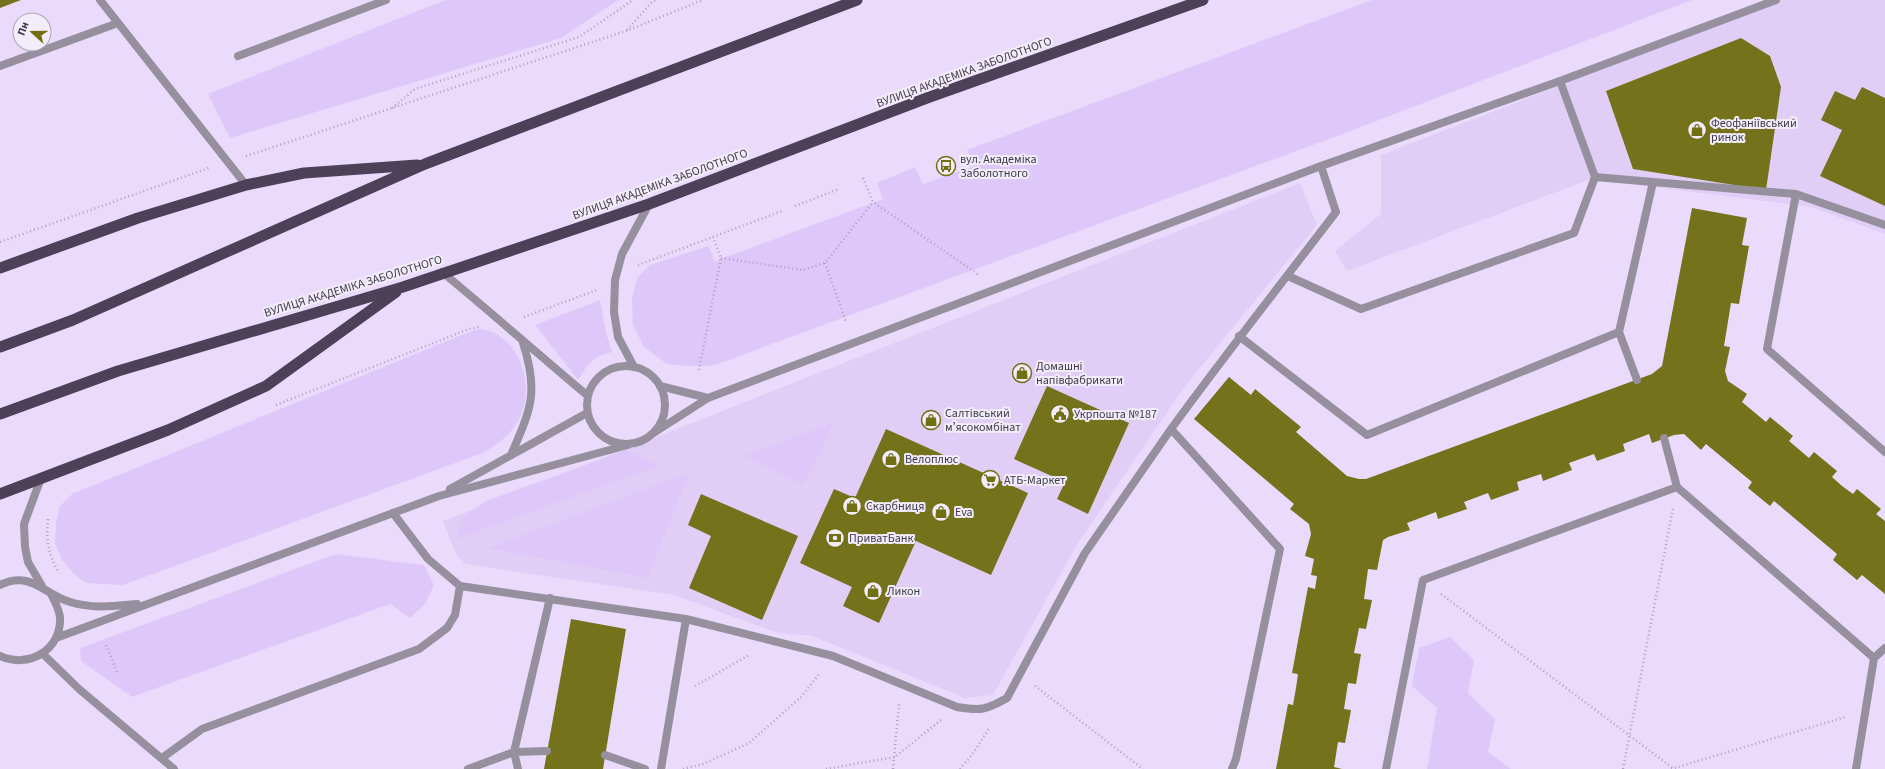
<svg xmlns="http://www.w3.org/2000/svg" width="1885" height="769" viewBox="0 0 1885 769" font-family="'Source Sans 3',sans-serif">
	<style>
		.built { fill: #e1cef7 }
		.green { fill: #dec8f9 }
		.building { fill: #74721a }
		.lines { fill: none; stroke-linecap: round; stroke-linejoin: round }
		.path { stroke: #aea2bd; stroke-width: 2.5; stroke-dasharray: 1 3; stroke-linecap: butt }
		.service { stroke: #96909e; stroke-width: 8 }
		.minor { stroke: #96909e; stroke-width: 8 }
		.trunk { stroke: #4d415a; stroke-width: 11 }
		.labels { text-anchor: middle; stroke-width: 4; stroke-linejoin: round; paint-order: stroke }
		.street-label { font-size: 12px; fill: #403a47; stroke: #f3edfb }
		.poi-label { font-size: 12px; fill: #403a47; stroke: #f3edfb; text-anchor: start }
	</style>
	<rect width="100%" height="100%" fill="#eadbfd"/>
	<!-- built -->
	<path class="built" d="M1781 0H1885V234L1811 207 1591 179 1347 271 1335 251 1381 214V155Z
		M1300 183 1317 225 1185 386 1078 543 993 695 965 698 812 636 778 633 674 595 465 564 455 552 443 521Z"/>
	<!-- green -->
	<path class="green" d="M445 0H618L561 38 230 138 208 94Z
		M1372 0H1692L1332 138 712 366H687L667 364 644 347 633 325 632 299 637 278 650 265 708 246 715 261 883 199 877 183 915 167 923 184 974 166 967 150Z
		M600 300 606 333 612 352C592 357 588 364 578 380L535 325Z
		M480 329C484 330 488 330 492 332 524 346 535 392 518 421 510 436 498 443 485 452L123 585 86 583 73 573 62 560 55 543 56 524 59 507 72 494 469 332Z
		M834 422 804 485 744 456Z
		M627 450 661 465 456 539 462 519 486 501Z
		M689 473 647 578 488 548Z
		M336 554 424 565 434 585 425 604 410 618 390 604 132 697 81 661 80 648Z
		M1450 637 1474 660 1468 693 1495 719 1488 752 1511 769H1427L1437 708 1412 686 1419 648Z"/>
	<!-- building -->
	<path class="building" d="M0 0H21L0 8Z
		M1741 38 1770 56 1781 87 1766 190 1633 169 1606 91Z
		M1862 87 1885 98V206L1820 176 1842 130 1821 120 1835 91 1855 100Z
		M1692 208 1747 218 1742 245 1749 246 1739 304 1731 303 1724 346 1730 347 1725 371 1728 381 1747 394 1742 402 1766 422 1770 417 1793 436 1789 441 1809 458 1814 452 1837 471 1832 477 1842 486 1853 494 1857 489 1881 509 1876 514 1885 521V594L1862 575 1857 580 1833 560 1837 554 1774 501 1770 506 1748 488 1752 482 1706 444 1701 450 1684 434 1674 435 1652 443 1649 434 1623 444 1625 451 1597 461 1594 454 1569 463 1572 470 1543 481 1541 474 1517 482 1519 490 1491 500 1488 493 1464 502 1467 509 1438 519 1436 512 1407 523 1410 530 1388 537 1383 540 1377 570 1368 569 1364 599 1372 600 1366 629 1359 628 1354 653 1361 654 1356 684 1348 683 1344 709 1351 710 1345 743 1338 742 1334 767 1342 769H1276L1288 704 1293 705 1296 688 1298 674 1292 673 1308 587 1315 589 1317 576 1311 575 1314 559 1305 556 1311 534 1309 524 1290 509 1294 504 1194 419 1229 377 1251 395 1255 389 1301 427 1296 432 1347 476 1359 479H1366L1652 374 1662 366Z
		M1047 386 1129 423 1088 514 1057 499 1065 482 1014 459Z
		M886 429 1028 493 991 575 916 541 879 623 843 606 852 587 800 563 834 489 855 498Z
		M701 494 798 536 762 620 689 588 711 536 688 525Z
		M571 619 626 629 603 769H544Z"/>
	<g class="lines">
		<!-- path -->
		<path class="path" d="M627 30 652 2 657 0
			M392 108 415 89 579 37 633 0
			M246 156 626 31 703 0
			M863 178 873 202 979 275
			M795 206 839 189
			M0 242 209 168
			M721 258 803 270 825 263 873 202
			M825 263 846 322
			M638 265 782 211
			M524 317 597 290
			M699 370 721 258 713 237
			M276 405 469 329 479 327
			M48 519C46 541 48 554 59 573
			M1441 594 1674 769
			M106 645 118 674
			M695 686 749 655
			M1035 686 1143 769
			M683 769 703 764 749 743 801 697 820 673
			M826 769 895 757 941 720
			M893 769 899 704
			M960 769 972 755 990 727
			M1623 769 1673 508
			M1671 769 1845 717"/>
		<!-- service -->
		<path class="service" d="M100 0 246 185
			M238 56 386 0
			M0 66 118 23
			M1653 182 1796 194 1767 349 1885 452
			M1796 194 1885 225
			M1288 276 1361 309 1574 233 1595 177
			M1619 332 1637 380
			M1239 336 1367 435 1619 332 1653 182 1595 177 1560 81
			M1664 438 1677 487
			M393 513 428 559 460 586 686 619 833 656 957 707C981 711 986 710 1007 698L1085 553 1171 429
			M43 654 79 689 174 769
			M605 755 645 769
			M162 758 202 729 419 649 447 628 455 615 460 586
			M468 769 514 752 550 598
			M518 769 514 752 547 751
			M661 769 686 619
			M1232 769 1236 759 1280 549 1171 429C1225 355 1281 284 1336 212L1321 166
			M1386 769 1423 580 1677 487 1874 658
			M1856 769 1874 658 1885 648"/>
		<!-- minor -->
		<path class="minor" d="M442 272C492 313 539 355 588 396
			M587 405a39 39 0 1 1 78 0a39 39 0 1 1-78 0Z
			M634 367 618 337 614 312 615 280 622 254 649 204
			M660 386 708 398
			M652 434 708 398 1321 166 1560 81 1776 0
			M511 455C531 409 539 392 523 343
			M41 478 24 524 25 547 28 562 42 586
			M450 489 587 413
			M0 585C31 570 43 594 70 602 92 609 115 606 137 604
			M56 638 439 496 628 445
			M0 656C28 669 62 650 60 617 59 609 55 602 51 594"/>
		<!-- trunk -->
		<path class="trunk" d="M0 268 138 218 246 185 304 173 417 165
			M0 347 73 320 425 164 857 0
			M0 414 118 371 403 287 649 204 927 98 1203 0
			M0 494 168 430 266 386 396 292"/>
	</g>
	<!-- icons -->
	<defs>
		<g id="shop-ring" transform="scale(1)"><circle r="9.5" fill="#f3edfb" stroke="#706f11" stroke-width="1.5"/><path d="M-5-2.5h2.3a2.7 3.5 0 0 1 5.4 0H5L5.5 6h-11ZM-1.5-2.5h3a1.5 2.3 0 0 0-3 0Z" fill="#706f11"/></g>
		<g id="bus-ring" transform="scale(1)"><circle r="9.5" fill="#f3edfb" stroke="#706f11" stroke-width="1.5"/><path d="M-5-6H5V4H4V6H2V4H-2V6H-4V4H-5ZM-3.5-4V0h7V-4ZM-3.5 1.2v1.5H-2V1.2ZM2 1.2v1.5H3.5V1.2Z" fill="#706f11"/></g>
		<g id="civic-ring" transform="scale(1)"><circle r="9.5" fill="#f3edfb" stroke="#706f11" stroke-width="1.5"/><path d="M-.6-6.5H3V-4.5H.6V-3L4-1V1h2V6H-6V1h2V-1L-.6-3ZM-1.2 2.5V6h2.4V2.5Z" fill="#706f11"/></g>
		<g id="supermarket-ring" transform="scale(1)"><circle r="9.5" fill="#f3edfb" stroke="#706f11" stroke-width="1.5"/><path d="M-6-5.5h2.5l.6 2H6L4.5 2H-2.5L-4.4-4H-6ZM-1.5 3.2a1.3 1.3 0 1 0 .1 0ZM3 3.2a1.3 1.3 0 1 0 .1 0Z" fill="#706f11"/></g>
		<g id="bank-ring" transform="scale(1)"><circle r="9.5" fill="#f3edfb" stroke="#706f11" stroke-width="1.5"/><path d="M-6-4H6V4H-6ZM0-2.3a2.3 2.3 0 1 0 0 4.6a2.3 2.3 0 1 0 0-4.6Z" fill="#706f11"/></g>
	</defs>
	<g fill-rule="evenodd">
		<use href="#shop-ring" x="1697" y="130"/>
		<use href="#bus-ring" x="946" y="166"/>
		<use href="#shop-ring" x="1022" y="373"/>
		<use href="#civic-ring" x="1060" y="414"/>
		<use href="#shop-ring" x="931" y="420"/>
		<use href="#shop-ring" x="891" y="459"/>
		<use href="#supermarket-ring" x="990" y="480"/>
		<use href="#shop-ring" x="852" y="506"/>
		<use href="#shop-ring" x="941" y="512"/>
		<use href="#bank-ring" x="835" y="538"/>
		<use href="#shop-ring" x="873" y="591"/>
	</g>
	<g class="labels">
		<!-- street labels -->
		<g class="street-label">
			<text transform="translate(964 72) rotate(-20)" y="4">ВУЛИЦЯ АКАДЕМІКА ЗАБОЛОТНОГО</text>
			<text transform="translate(660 184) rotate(-20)" y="4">ВУЛИЦЯ АКАДЕМІКА ЗАБОЛОТНОГО</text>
			<text transform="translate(353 286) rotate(-17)" y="4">ВУЛИЦЯ АКАДЕМІКА ЗАБОЛОТНОГО</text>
		</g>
		<!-- poi labels -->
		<g class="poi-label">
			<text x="1711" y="127">Феофаніївський<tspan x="1711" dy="14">ринок</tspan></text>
			<text x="960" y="163">вул. Академіка<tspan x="960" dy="14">Заболотного</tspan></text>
			<text x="1036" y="370">Домашні<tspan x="1036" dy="14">напівфабрикати</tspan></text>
			<text x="945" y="417">Салтівський<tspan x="945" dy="14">мʼясокомбінат</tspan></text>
			<text x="1074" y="418">Укрпошта №187</text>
			<text x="905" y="463">Велоплюс</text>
			<text x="1004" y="484">АТБ-Маркет</text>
			<text x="866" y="510">Скарбниця</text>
			<text x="955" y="516">Eva</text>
			<text x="849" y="542">ПриватБанк</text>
			<text x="887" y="595">Ликон</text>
		</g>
	</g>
	<!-- north arrow -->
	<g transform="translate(32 32) rotate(291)"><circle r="19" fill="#f3edfb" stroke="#aba5b3"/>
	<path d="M0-3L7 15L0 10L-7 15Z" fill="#706f11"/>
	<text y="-6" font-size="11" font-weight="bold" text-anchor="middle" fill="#403a47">Пн</text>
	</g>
</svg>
